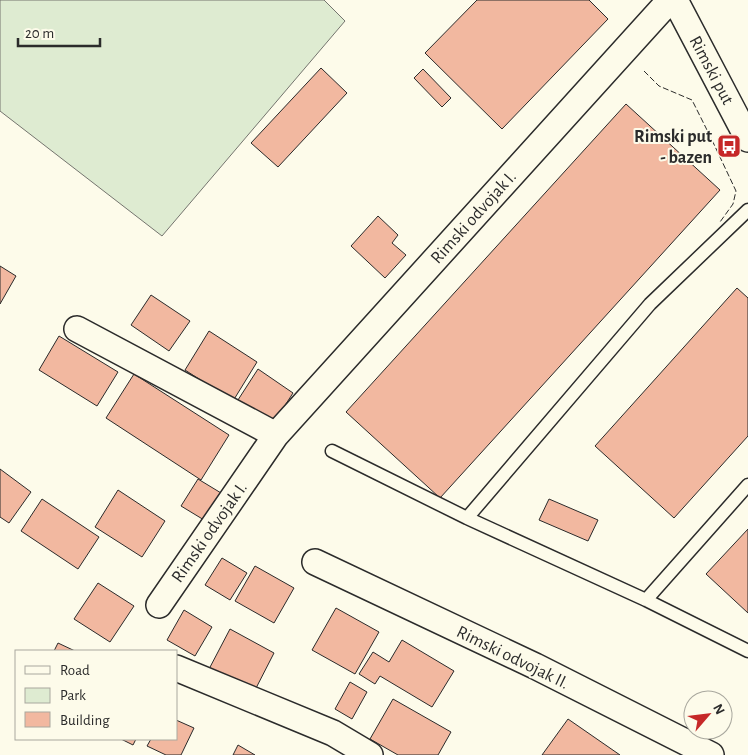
<svg xmlns="http://www.w3.org/2000/svg" width="748" height="755" viewBox="0 0 748 755" font-family="'Alegreya Sans',sans-serif">
	<style>
		.green { fill: #deebd1; stroke: #74746e }
		.building { fill: #f2b8a0; stroke: #2b2b2b }
		.lines { fill: none; stroke-linecap: round; stroke-linejoin: round }
		.service-casing { stroke: #2b2b2b; stroke-width: 15 }
		.minor-casing { stroke: #2b2b2b; stroke-width: 28 }
		.service { stroke: #fdfbea; stroke-width: 12 }
		.minor { stroke: #fdfbea; stroke-width: 25 }
		.fence { stroke: #2b2b2b; stroke-width: 1; stroke-dasharray: 6 2.5; stroke-linecap: butt }
		.labels { text-anchor: middle; stroke-width: 4; stroke-linejoin: round; paint-order: stroke }
		.street-label { font-size: 18px; fill: #2b2b2b; stroke: #fdfbea }
		.poi-label { font-size: 18px; font-weight: bold; fill: #2b2b2b; stroke: #fdfbea; text-anchor: end }
	</style>
	<rect width="100%" height="100%" fill="#fdfbea"/>
	<!-- green -->
	<path class="green" d="M0 0H324L345 21 162 236 0 111Z"/>
	<!-- building -->
	<path class="building" d="M477 0H589L608 19 502 129 425 53Z
		M321 68 347 93 278 167 251 143Z
		M423 69 451 98 442 107 414 78Z
		M626 104 720 190 440 498 346 412Z
		M378 216 398 235 392 243 406 255 385 278 351 246Z
		M0 266 16 276 0 304Z
		M737 288 748 298V436L674 518 595 446Z
		M151 295 190 321 169 351 131 325Z
		M209 331 257 362 233 401 185 370Z
		M59 336 118 372 97 406 39 370Z
		M258 369 293 393 271 427 236 403Z
		M134 374 229 435 201 480 106 418Z
		M0 469 31 492 9 523 0 517Z
		M198 479 226 496 209 523 181 506Z
		M118 490 165 521 142 557 95 527Z
		M42 499 99 537 78 569 21 531Z
		M549 499 598 520 588 541 539 520Z
		M748 529V613L706 574Z
		M222 558 247 573 230 600 205 585Z
		M255 566 294 588 274 623 235 601Z
		M98 583 134 606 110 642 74 619Z
		M336 608 379 632 355 674 312 650Z
		M184 610 212 627 195 656 167 640Z
		M230 629 274 653 253 694 208 671Z
		M402 640 454 671 432 707 380 676 375 684 359 674 373 652 389 662Z
		M58 643 75 651H54Z
		M350 682 367 692 352 719 335 709Z
		M393 699 451 732 438 755H398L370 739Z
		M568 719 620 755H542Z
		M176 720 194 728 181 755H166L147 746 151 739H176Z
		M121 739H136L133 745Z
		M238 745 255 755H233Z"/>
	<g class="lines">
		<!-- service casing -->
		<g class="service-casing">
			<path id="service" d="M332 451 467 518 646 600 748 651
				M467 518 650 304 748 210
				M646 600 748 485"/>
		</g>
		<!-- minor casing -->
		<g class="minor-casing">
			<path id="minor" d="M675 0 748 139
				M77 329 276 435
				M315 562 535 666 711 755
				M159 605 276 435 670 0
				M176 668 333 733 370 755"/>
		</g>
		<!-- service -->
		<use href="#service" class="service"/>
		<!-- minor -->
		<use href="#minor" class="minor"/>
		<!-- fence -->
		<path class="fence" d="M644 71 659 86 692 100 711 138 736 191 733 204 720 222"/>
	</g>
	<!-- icons -->
	<defs>
		<g id="bus-square" transform="scale(1.25)"><rect x="-9" y="-9" width="18" height="18" rx="4" fill="#c62828" stroke="#fdfbea"/><path d="M-5-6H5V4H4V6H2V4H-2V6H-4V4H-5ZM-3.5-4V0h7V-4ZM-3.5 1.2v1.5H-2V1.2ZM2 1.2v1.5H3.5V1.2Z" fill="#fff"/></g>
	</defs>
	<g fill-rule="evenodd">
		<use href="#bus-square" x="729" y="146"/>
	</g>
	<g class="labels">
		<!-- street labels -->
		<g class="street-label">
			<text transform="translate(712 70) rotate(62)" y="6">Rimski put</text>
			<text transform="translate(473 217) rotate(-48)" y="6">Rimski odvojak I.</text>
			<text transform="translate(209 532) rotate(-55)" y="6">Rimski odvojak I.</text>
			<text transform="translate(513 657) rotate(26)" y="6">Rimski odvojak II.</text>
		</g>
		<!-- poi labels -->
		<g class="poi-label">
			<text x="712" y="142">Rimski put<tspan x="712" dy="21">- bazen</tspan></text>
		</g>
	</g>
	<!-- legend -->
	<rect x="15" y="650" width="162" height="90" fill="#fdfbea" stroke="#a9a89e"/>
	<rect x="25" y="666" width="25" height="8" fill="#fdfbea" stroke="#a9a89e"/>
	<text x="60" y="675" font-size="15" fill="#2b2b2b">Road</text>
	<rect x="25" y="688" width="25" height="15" fill="#deebd1" stroke="#a9a89e"/>
	<text x="60" y="700" font-size="15" fill="#2b2b2b">Park</text>
	<rect x="25" y="712" width="25" height="15" fill="#f2b8a0" stroke="#a9a89e"/>
	<text x="60" y="725" font-size="15" fill="#2b2b2b">Building</text>
	<!-- north arrow -->
	<g transform="translate(708 715) rotate(62)"><circle r="24" fill="#fdfbea" stroke="#a9a89e"/>
	<path d="M0-4L9 19L0 12L-9 19Z" fill="#c62828"/>
	<text y="-8" font-size="14" font-weight="bold" text-anchor="middle" fill="#2b2b2b">N</text>
	</g>
	<!-- scale -->
	<path d="M18 38v8h82v-8" fill="none" stroke="#2b2b2b" stroke-width="2.5"/>
	<text x="25" y="38" font-size="15" fill="#2b2b2b" stroke="#fdfbea" stroke-width="4" paint-order="stroke">20 m</text>
</svg>
